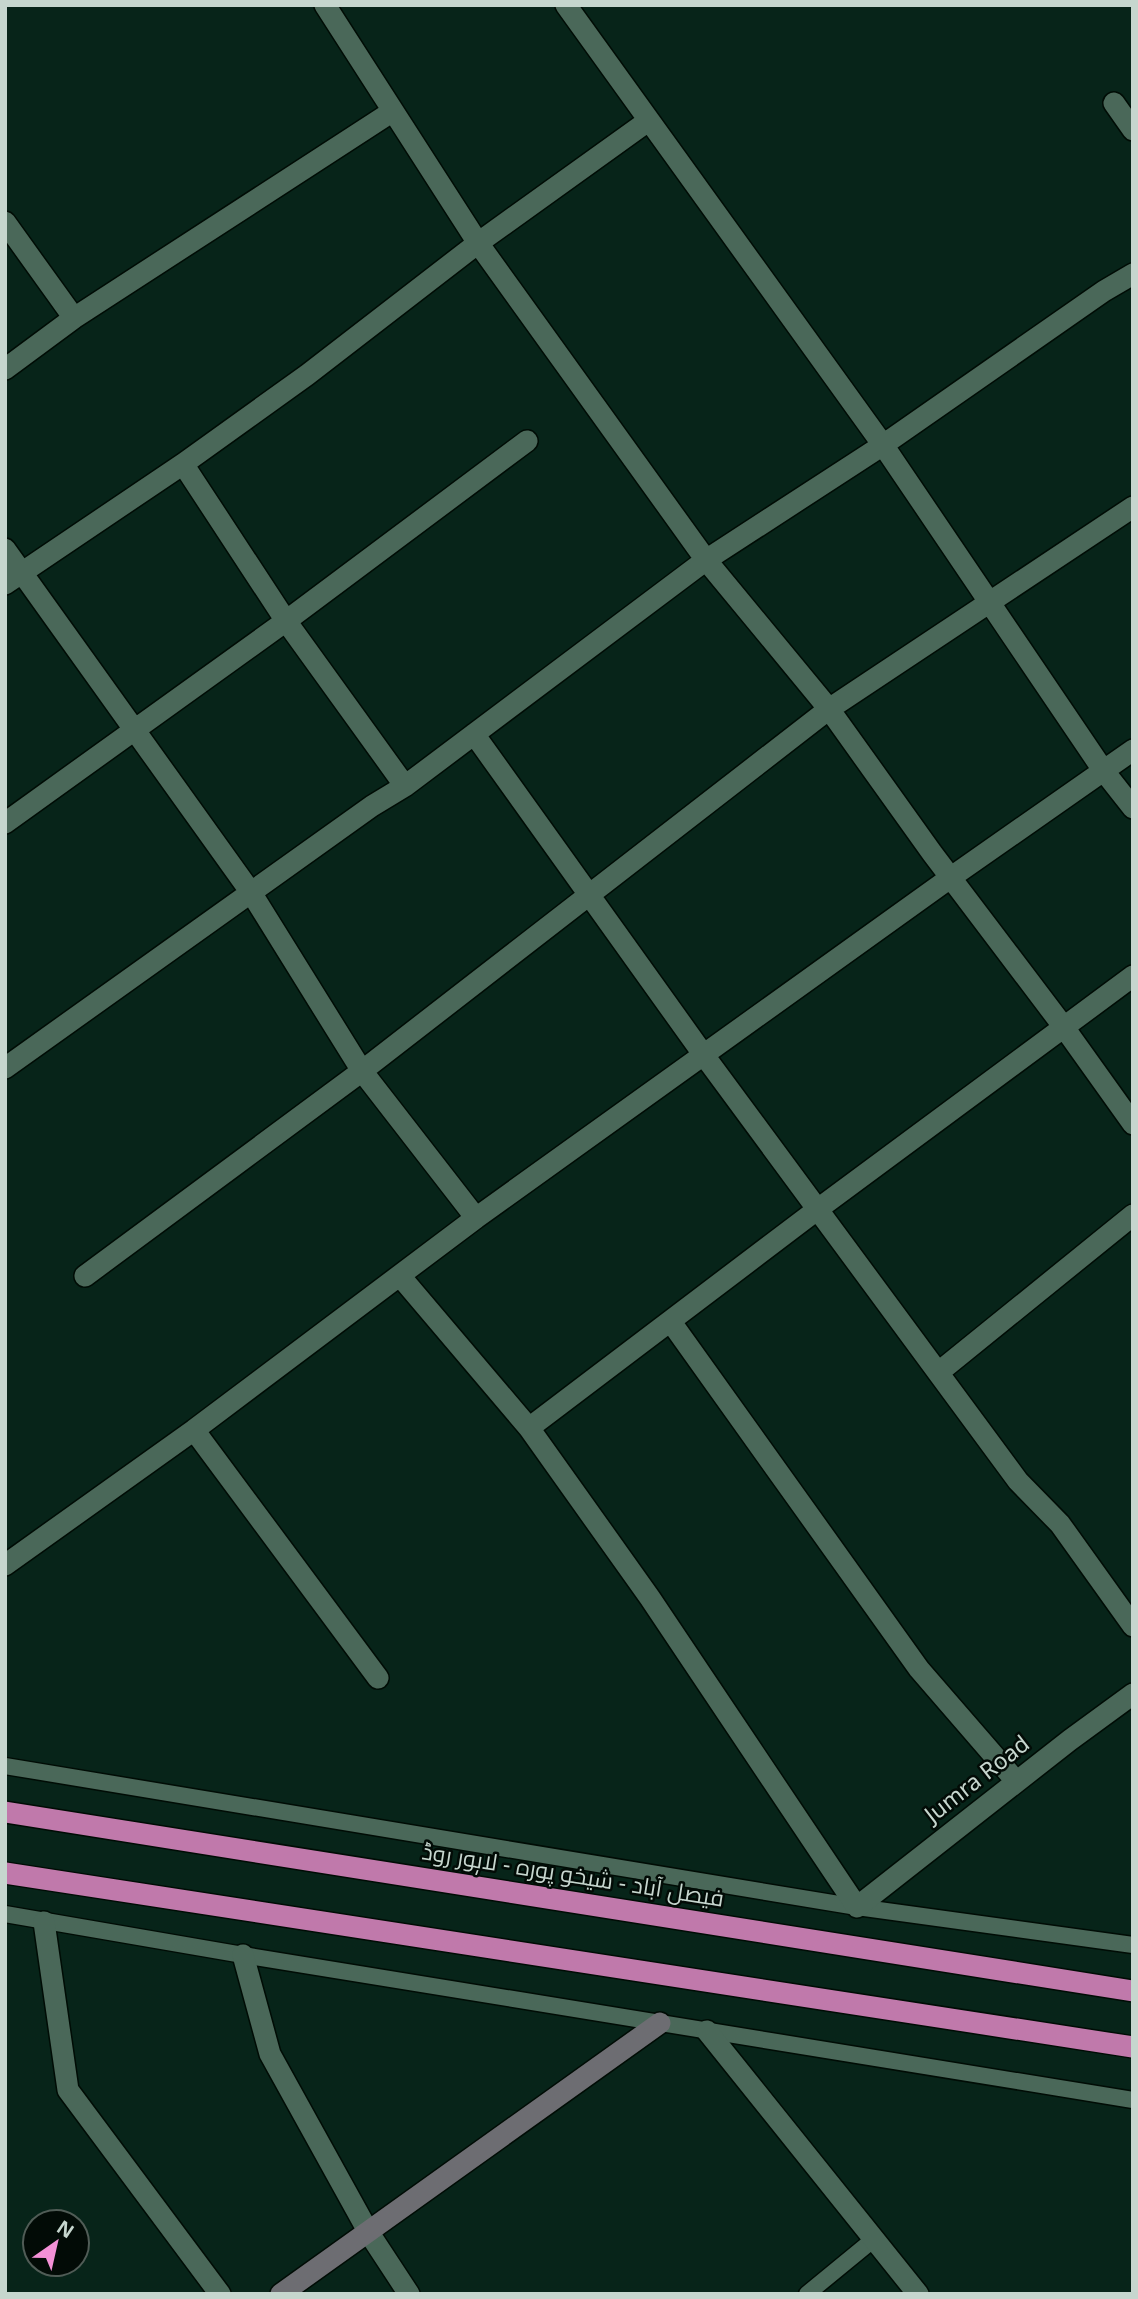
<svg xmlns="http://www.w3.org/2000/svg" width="1138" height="2299" viewBox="0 0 1138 2299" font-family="'Noto Sans',Cairo,sans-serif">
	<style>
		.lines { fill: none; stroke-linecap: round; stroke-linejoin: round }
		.lane-casing { stroke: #000c05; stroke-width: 19 }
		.street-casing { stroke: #000c05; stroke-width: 24 }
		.secondary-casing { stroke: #000c05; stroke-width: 24 }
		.highway-casing { stroke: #000c05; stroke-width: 24 }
		.lane { stroke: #4a6859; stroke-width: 16 }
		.street { stroke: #4a6859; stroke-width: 21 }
		.secondary { stroke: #6d6d72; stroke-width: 21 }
		.highway { stroke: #c079ab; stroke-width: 21 }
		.labels { text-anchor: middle; stroke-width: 5; stroke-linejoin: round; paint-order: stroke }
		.street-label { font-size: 23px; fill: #c6d6ce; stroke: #020b06 }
	</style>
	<rect width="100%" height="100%" fill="#072419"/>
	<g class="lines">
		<!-- lane casing -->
		<g class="lane-casing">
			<path id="lane" d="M5 1766 857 1907 1133 1945
				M5 1914 243 1955 1133 2100
				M807 2294 874 2239"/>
		</g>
		<!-- street casing -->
		<g class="street-casing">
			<path id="street" d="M325 5 478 243 706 560 829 709 932 853 1063 1026 1133 1124
				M566 5 883 445 1103 770 1133 808
				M1114 103 1133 130
				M5 222 74 318
				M5 369 74 318 393 111
				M183 464 286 621 405 786
				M5 549 252 894 362 1071 476 1218
				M5 584 183 464 307 375 478 243 648 121
				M474 734 703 1054 1018 1481 1060 1524 1133 1626
				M5 823 286 621 527 441
				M5 1068 372 806 405 786 706 560 883 445 1104 291 1133 274
				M85 1276 362 1071 829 709 1133 507
				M400 1276 529 1428 650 1598 857 1907 1070 1740 1133 1694
				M671 1322 919 1669 1016 1781
				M939 1372 1133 1215
				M529 1428 818 1209 1133 976
				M194 1430 378 1678
				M5 1565 194 1430 476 1218 950 878 1133 750
				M44 1922 68 2090 220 2294
				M243 1955 270 2054 369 2233 409 2294
				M707 2031 918 2294"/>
		</g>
		<!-- secondary casing -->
		<g class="secondary-casing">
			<path id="secondary" d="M281 2294 660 2023"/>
		</g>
		<!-- highway casing -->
		<g class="highway-casing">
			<path id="highway" d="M5 1812 1133 1991
				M5 1873 1133 2047"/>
		</g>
		<!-- lane -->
		<use href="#lane" class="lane"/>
		<!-- street -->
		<use href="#street" class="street"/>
		<!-- secondary -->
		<use href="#secondary" class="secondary"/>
		<!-- highway -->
		<use href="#highway" class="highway"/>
	</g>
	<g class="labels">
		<!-- street labels -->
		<g class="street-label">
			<text transform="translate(977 1779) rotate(-38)" y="8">Jumra Road</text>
			<text transform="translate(573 1875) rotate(9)" y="8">فیصل آباد - شیخو پورہ - لاہور روڈ</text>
		</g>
	</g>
	<!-- border -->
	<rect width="1138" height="2299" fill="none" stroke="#c6d6ce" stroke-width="14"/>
	<!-- north arrow -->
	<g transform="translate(56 2243) rotate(34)"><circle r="33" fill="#020b06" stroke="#505c56" stroke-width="2"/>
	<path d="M0-5L12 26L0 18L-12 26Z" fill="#f391d6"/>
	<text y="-10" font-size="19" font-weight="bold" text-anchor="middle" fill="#c6d6ce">N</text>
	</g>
</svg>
